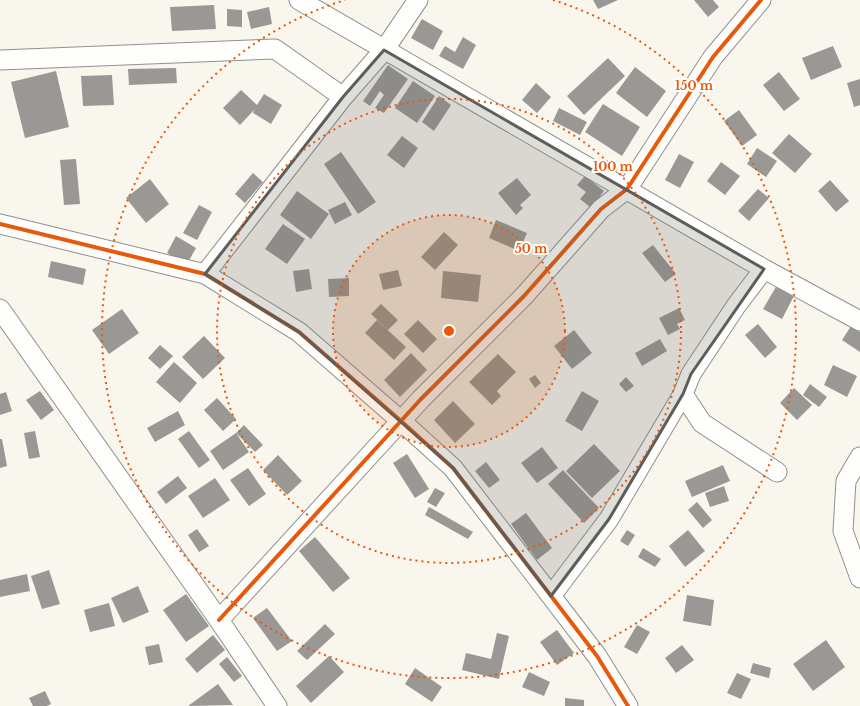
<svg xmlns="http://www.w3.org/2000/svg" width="860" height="706" viewBox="0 0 860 706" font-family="'Libre Baskerville',serif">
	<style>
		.building { fill: #9a9894 }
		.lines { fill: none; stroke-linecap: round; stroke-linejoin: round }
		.minor-casing { stroke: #91908c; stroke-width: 21 }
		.minor { stroke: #fefefc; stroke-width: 19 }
		.cycleway-casing { stroke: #fff; stroke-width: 6 }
		.cycleway { stroke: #e8590c; stroke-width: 4 }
		.marked { fill: #5d5d59; fill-opacity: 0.2; stroke: #5d5d59; stroke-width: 3; stroke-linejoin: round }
		.ring { fill: none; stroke: #e8590c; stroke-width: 2; stroke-dasharray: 2 4 }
		.centre { fill: #e8590c; stroke: #fff; stroke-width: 2 }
		.ring-label { font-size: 12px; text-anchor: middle; font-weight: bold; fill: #e8590c; stroke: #fff; stroke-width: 4; stroke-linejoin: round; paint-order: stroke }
	</style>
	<rect width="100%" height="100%" fill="#f8f6ed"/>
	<!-- building -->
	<path class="building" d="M593 0H618L598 9Z
		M694 0H713L719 7 708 17Z
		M214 5 216 29 172 31 170 7Z
		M269 7 272 24 251 29 247 12Z
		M227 9 242 10V27L227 26Z
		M422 19 443 31 433 50 411 38Z
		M463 37 476 45 463 69 439 56 445 46 455 52Z
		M833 46 842 67 811 80 802 58Z
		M608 58 625 76 584 115 567 96Z
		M388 65 408 79 384 113 375 108 384 95 380 91 370 106 363 101Z
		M635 67 666 91 647 117 616 93Z
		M176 68 177 83 129 85 128 69Z
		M56 71 69 127 25 138 11 82Z
		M779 72 800 99 784 111 763 85Z
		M112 75 114 105 83 106 81 76Z
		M860 79V105L854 107 847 83Z
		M413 81 435 96 417 123 395 108Z
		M536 83 551 97 537 113 522 100Z
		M241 90 257 105 264 94 282 105 271 124 253 113 254 110 240 125 223 108Z
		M439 96 451 105 434 131 422 122Z
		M603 104 640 127 622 156 585 132Z
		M559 108 587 122 580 135 553 121Z
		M739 110 757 135 742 146 724 121Z
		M789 134 812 154 795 173 772 153Z
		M402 136 418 148 404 168 387 155Z
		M757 148 777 161 766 177 747 164Z
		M341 152 376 202 358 214 324 164Z
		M679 154 694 162 680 188 665 180Z
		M76 159 80 204 64 205 60 160Z
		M721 162 740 176 725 195 707 181Z
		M253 173 263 182 245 203 235 194Z
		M585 176 604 191 591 208 580 199 586 192 577 185Z
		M517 178 531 195 520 205 523 208 516 215 498 193Z
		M150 179 169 204 146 223 126 198Z
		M830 180 849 201 836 212 818 191Z
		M758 189 769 198 749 221 738 211Z
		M297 191 329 214 311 239 280 215Z
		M345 202 352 215 335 224 328 210Z
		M199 205 212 212 197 240 183 233Z
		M496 220 527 233 519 251 489 238Z
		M283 224 305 239 287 264 265 249Z
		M444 232 458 245 435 270 421 257Z
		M176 236 196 248 187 264 167 253Z
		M653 245 676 274 665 282 642 253Z
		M51 261 86 269 83 285 48 277Z
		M309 269 312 289 296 292 293 271Z
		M398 270 402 286 383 290 379 274Z
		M443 271 481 275 478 302 441 298Z
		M349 278V296L329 297 328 279Z
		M777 285 795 294 782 319 763 309Z
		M381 304 398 320 388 330 371 314Z
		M679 308 685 320 677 324 680 329 668 335 659 318Z
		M122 309 139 333 109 354 92 330Z
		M377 320 406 347 394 360 365 333Z
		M418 320 437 339 423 353 404 334Z
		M758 324 777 347 765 358 745 335Z
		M851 326 860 332V352L842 340Z
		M574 330 592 353 572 369 554 346Z
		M204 336 225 358 203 379 182 357Z
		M660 339 667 351 642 366 635 353Z
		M160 345 173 356 160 369 148 358Z
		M411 353 427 370 400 397 384 380Z
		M498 354 516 372 497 391 501 396 492 405 469 382Z
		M174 362 197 383 180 403 156 382Z
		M833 365 857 376 847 397 824 385Z
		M535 375 541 383 535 388 529 379Z
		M626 377 634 386 626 392 619 384Z
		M810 384 827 397 819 407 803 395Z
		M794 388 812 405 797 420 780 403Z
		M40 391 54 410 41 420 26 400Z
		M582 391 599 401 582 431 565 421Z
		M6 392 12 411 0 415V394Z
		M217 398 236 419 223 431 204 410Z
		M453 401 475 424 455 443 434 420Z
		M178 411 185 425 155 442 147 428Z
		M244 425 263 445 255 452 236 433Z
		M35 431 40 457 29 459 24 433Z
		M189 431 210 460 199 468 178 439Z
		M236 433 249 452 223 470 210 451Z
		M0 439H2L7 466 0 468Z
		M594 444 620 471 592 498 566 471Z
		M542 447 558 468 537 483 521 463Z
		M407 454 429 489 415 498 393 463Z
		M278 455 302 481 287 495 263 470Z
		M486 462 500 480 489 488 475 471Z
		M723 465 730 481 692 497 685 481Z
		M248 468 266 494 249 506 230 480Z
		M563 470 599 508 584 523 548 484Z
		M178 476 187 488 166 504 157 492Z
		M215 478 230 500 203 518 188 496Z
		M724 486 729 501 710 507 705 493Z
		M435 488 445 493 436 507 427 502Z
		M697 502 712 520 703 528 688 510Z
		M429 507 473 532 468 539 425 515Z
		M526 513 552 548 537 560 511 524Z
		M197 529 209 546 199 552 188 535Z
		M627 530 635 535 628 546 620 541Z
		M688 530 705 551 685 567 669 546Z
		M315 537 350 578 333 592 299 551Z
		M643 548 661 559 655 567 638 557Z
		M49 570 60 604 42 609 31 576Z
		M27 574 30 591 0 597V580Z
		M138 586 149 612 123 623 111 598Z
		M186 594 209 626 186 642 163 610Z
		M687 595 714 600 711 626 683 621Z
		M109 603 115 626 90 632 84 610Z
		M267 608 292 641 277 651 253 618Z
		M325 624 335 634 307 660 297 651Z
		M637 625 650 632 637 654 624 647Z
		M557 630 574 653 557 665 540 642Z
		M497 633 509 636 499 679 462 670 466 653 491 659Z
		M213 635 225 650 197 673 185 659Z
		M826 640 845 667 813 691 793 664Z
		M159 644 163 662 149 665 145 647Z
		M682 645 694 660 676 673 665 658Z
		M329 656 344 672 311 703 296 686Z
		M227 657 242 676 234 682 219 664Z
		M753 663 771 668 769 678 750 673Z
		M415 668 442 687 432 702 405 684Z
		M529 672 550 682 544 696 522 687Z
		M737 673 751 679 741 699 727 693Z
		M218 684 233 705 188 706Z
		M45 691 51 704 47 706H33L29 698Z
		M565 698 584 700V706H565Z"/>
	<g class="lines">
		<!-- minor casing -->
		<g class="minor-casing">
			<path id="minor" d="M299 0 764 269 860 321
				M0 60 275 49 343 97
				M0 224 205 274 299 332 401 421 453 468 597 656 628 706
				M764 269 736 306 691 374 683 394 702 423 777 472
				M205 274 343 97 384 50 418 0
				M0 309 219 620 277 706
				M860 457 846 481 843 531 860 578
				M551 596 609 519 683 394
				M219 620 421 399 524 296 601 209 627 189 713 57 761 0"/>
		</g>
		<!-- minor -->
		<use href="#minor" class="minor"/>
		<!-- cycleway casing -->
		<g class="cycleway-casing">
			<path id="cycleway" d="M0 224 205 274 299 332 401 421 453 468 597 656 628 706
				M219 620 421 399 524 296 601 209 627 189 713 57 761 0"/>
		</g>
		<!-- cycleway -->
		<use href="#cycleway" class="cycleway"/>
	</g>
	<!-- marked area -->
	<path class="marked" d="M384 50 764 269 691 374 683 394 609 519 551 596 453 468 299 332 205 274 343 97Z"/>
	<!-- distance rings -->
	<circle cx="449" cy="331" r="116" fill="#e8590c" fill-opacity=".12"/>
	<g class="ring">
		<circle cx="449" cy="331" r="116"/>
		<circle cx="449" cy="331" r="232"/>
		<path d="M553 0A347 347 0 1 1 345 0"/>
	</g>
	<circle cx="449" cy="331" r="6" class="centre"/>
	<g class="ring-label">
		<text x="694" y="90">150 m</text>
		<text x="613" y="171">100 m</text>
		<text x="531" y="253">50 m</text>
	</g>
</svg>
